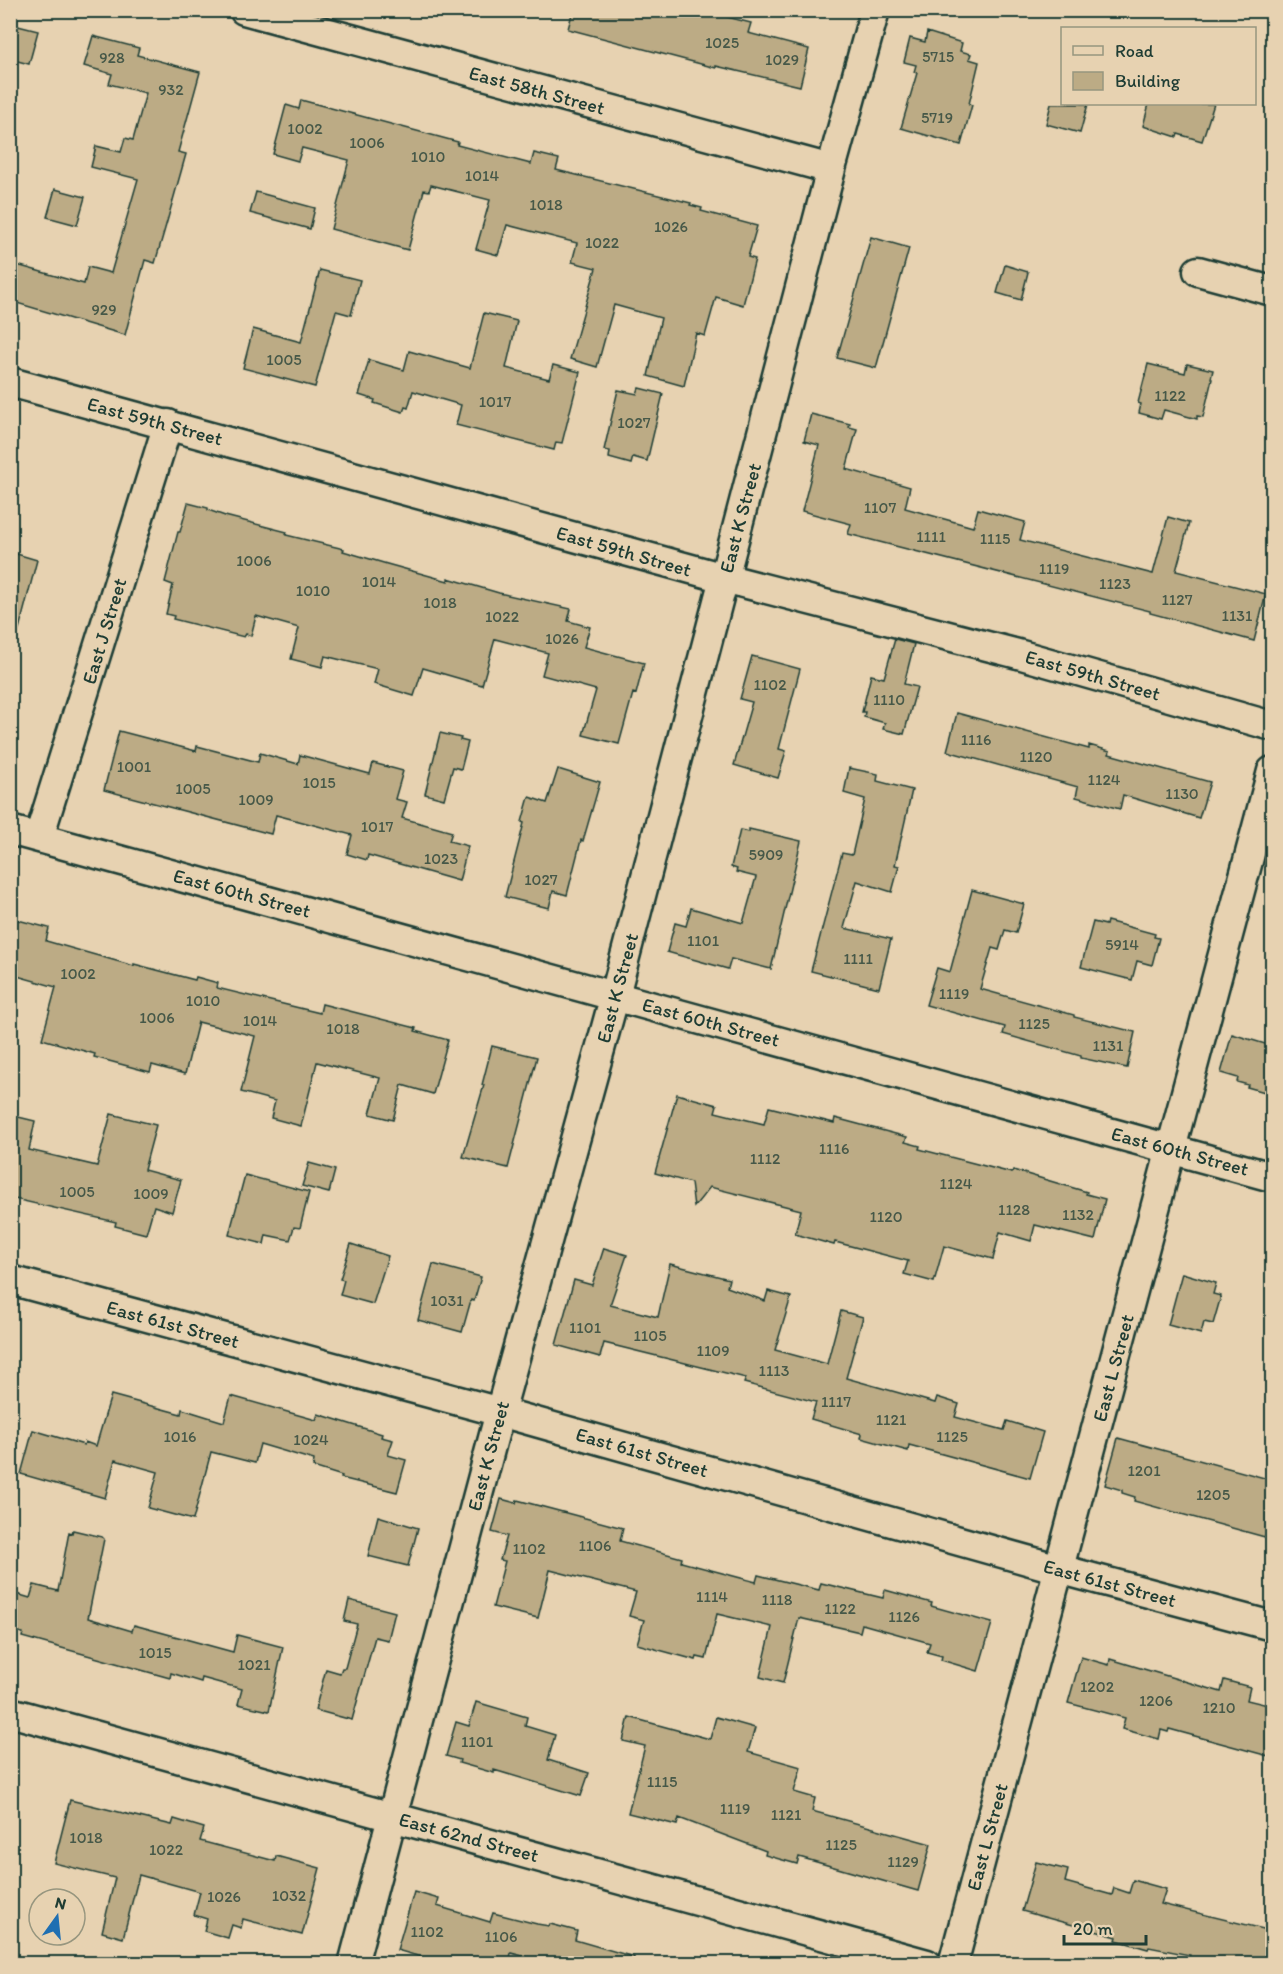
<svg xmlns="http://www.w3.org/2000/svg" width="1283" height="1974" viewBox="0 0 1283 1974" font-family="Itim,sans-serif">
	<style>
		.building { fill: #bcab85; stroke: #1f3d34; stroke-width: 1.5 }
		.lines { fill: none; stroke-linecap: round; stroke-linejoin: round }
		.minor-casing { stroke: #1f3d34; stroke-width: 33 }
		.minor { stroke: #e7d2b1; stroke-width: 28 }
		.labels { text-anchor: middle; stroke-width: 6; stroke-linejoin: round; paint-order: stroke }
		.number-label { font-size: 16px; fill: #465848 }
		.street-label { font-size: 20px; fill: #1f3d34; stroke: #e7d2b1 }
	</style>
	<rect width="100%" height="100%" fill="#e7d2b1"/>
	<filter id="ink" filterUnits="userSpaceOnUse"><feTurbulence type="fractalNoise" baseFrequency=".0167" numOctaves="2"/><feDisplacementMap in="SourceGraphic" scale="12" xChannelSelector="R" yChannelSelector="G"/><feConvolveMatrix kernelMatrix="1 2 1 2 8 2 1 2 1" color-interpolation-filters="sRGB"/></filter>
	<g filter="url(#ink)">
		<!-- building -->
		<path class="building" d="M573 10H729L727 17 751 23 748 33 809 49 800 86 716 66V68L568 29Z
			M10 24 38 31 29 64 10 59Z
			M927 32 962 43 960 51 971 54 969 59 979 62 969 104 972 105 961 145 901 128 917 73 914 72 916 65 904 62 910 38 925 42Z
			M93 36 139 48 137 55 200 72 178 152 186 154 168 218 155 263 145 260 125 335 10 301V263L84 284 88 267 111 273 138 179 91 167 96 146 121 152 125 138 133 140 146 93 109 84 112 74 84 66Z
			M301 100 458 142 457 145 531 164 534 153 559 159 556 170 691 203 690 205 702 208 701 211 757 226 748 257 755 259 743 305 716 297 705 336 696 333 684 386 648 376 661 318 614 305 597 367 570 359 596 268 572 262 577 243 507 225 498 255 476 249 490 200 431 185 429 191 424 190 408 250 331 229 349 160 302 148 298 161 273 154 286 105 299 109Z
			M1051 104H1088L1080 133 1046 124Z
			M1149 104H1214L1202 141 1178 134 1177 137 1143 126Z
			M55 189 85 197 77 225 47 217Z
			M256 192 315 208 310 229 250 213Z
			M871 237 909 248 876 368 837 358Z
			M1005 265 1028 272 1021 300 997 293Z
			M320 270 360 280 351 315 336 311 315 387 243 368 253 329 301 342Z
			M484 313 517 321 506 368 549 379 553 365 580 372 562 443 556 442 554 450 456 425 461 405 413 391 408 408 405 407 403 412 374 403 375 400 359 395 369 360 404 370 409 351 470 368Z
			M1148 364 1185 373 1187 364 1213 370 1211 378 1212 379 1203 417 1197 416V419L1164 410 1161 419 1139 413 1141 404 1138 403Z
			M639 388 663 394 647 461 633 457 631 464 609 458 610 451 604 450 618 390 637 394Z
			M811 414 850 424 849 427 857 429 846 469 910 487 905 508 973 527 978 509 1025 522 1020 540 1153 574 1168 517 1189 523 1176 571 1266 594 1254 641 1150 613V611L848 534 851 524 802 511 819 445 804 441Z
			M188 503 208 508V510L225 516 287 532 286 535 344 549 343 551 387 564 448 581V578L499 593 571 609 568 621 590 627 584 647 644 663 636 694 633 693 619 744 583 735 596 690 542 675 548 653 495 639 482 685 423 668 414 696 374 684 378 669 325 656 322 667 291 659 299 628 256 616 251 636 246 634 244 637 173 619 174 616 166 614 173 585 165 582 178 532H180Z
			M10 552 37 560 18 633 10 632Z
			M895 639 914 644 904 684 917 687 904 734 883 729 885 723 864 717 865 712H862L871 675 884 678Z
			M752 656 800 669 779 749 786 751 778 778 734 765 752 702 740 699Z
			M957 713 1089 749V745L1110 751 1109 754 1210 782 1199 818 1123 795 1120 809 1076 797 1078 787 947 751Z
			M119 731 196 751 197 746 258 762 260 753 298 764 300 755 370 774 373 763 403 771 395 799 407 802 402 818 452 832 449 841 468 846 459 881 368 855 367 860 347 854 352 835 276 815 271 834 104 790Z
			M440 733 461 738 460 740 468 742 461 769 453 767 444 799 425 794Z
			M849 768 878 774 877 781 912 790 895 865 899 866 892 892 857 881 844 928 891 939 879 988 811 971 842 853 852 855 865 799 844 793Z
			M558 769 600 782 583 841 581 840 567 895 553 891 549 908 505 897 524 823 522 822 529 797 547 803Z
			M749 829 801 841 771 969 731 959 728 969 667 952 675 923 686 926 691 908 743 923 756 877 736 872 737 869 731 867 740 830 749 832Z
			M972 890 1024 904 1016 933 1005 930 999 950 992 948 980 989 1074 1015V1017L1135 1032 1127 1068 1081 1058V1056L1003 1034 1005 1027 926 1005 937 968 950 972Z
			M10 918 49 928 46 941 134 966V964L195 980 196 977 218 983 217 988 320 1013 322 1004 416 1028 415 1031 448 1040 433 1094 402 1085 393 1120 370 1114 380 1078 317 1062 301 1126 271 1118 275 1101 241 1092 255 1036 198 1022 185 1074 152 1065 150 1072 94 1057 95 1054 42 1039 56 987 10 974Z
			M1107 921 1155 934 1154 937 1159 938 1152 965 1137 961 1132 980 1081 967 1093 922 1106 925Z
			M1232 1034 1272 1046V1094L1247 1087 1248 1085 1237 1082 1238 1078 1221 1073Z
			M492 1046 537 1057 508 1168 463 1157 484 1085H482Z
			M677 1094 717 1105 715 1112 764 1124 769 1107 834 1123 835 1118 907 1137 905 1142 920 1146 919 1149 1012 1173 1013 1170 1087 1192 1086 1194 1105 1199 1095 1240 1035 1225 1031 1241 1000 1232 993 1259 944 1246 934 1282 904 1274 908 1261 835 1242 834 1245 795 1234 801 1210 710 1187 694 1207 691 1183 655 1173Z
			M111 1114 156 1125 144 1170 181 1180 172 1212 154 1206 146 1234 115 1226 116 1222 10 1198V1115L35 1121 29 1150 97 1166Z
			M309 1163 335 1170 329 1193 302 1186Z
			M245 1175 309 1192 300 1228 294 1227 290 1240 266 1235 264 1244 229 1235Z
			M351 1244 388 1256 373 1304 340 1295 344 1280 340 1279Z
			M604 1248 627 1255 610 1305 658 1317 670 1264 729 1279 727 1287 765 1301 768 1291 791 1297 775 1350 827 1364 841 1311 863 1317 846 1378 935 1403 937 1397 959 1404 955 1417 1004 1430 1007 1421 1043 1432 1030 1478 909 1445 908 1451 861 1438 862 1434 811 1419 816 1402 744 1383 746 1378 604 1343 600 1357 556 1345 574 1280 592 1285Z
			M433 1264 481 1277 474 1301 471 1300 462 1332 418 1320Z
			M1182 1273 1216 1283 1213 1294 1221 1296 1213 1324 1204 1322 1201 1334 1168 1325Z
			M111 1395 181 1414 182 1409 224 1422 231 1396 316 1420 318 1414 382 1434 381 1437 393 1440 388 1455 406 1460 397 1492 341 1478 342 1476 313 1467 314 1460 260 1444 255 1463 211 1452 193 1520 148 1508 158 1472 115 1460 105 1498 21 1474 33 1430 84 1445 85 1442 96 1446Z
			M1118 1438 1272 1480V1539L1134 1501 1135 1497 1122 1493V1490L1105 1485Z
			M501 1499 516 1503 517 1500 623 1528 620 1541 682 1558 681 1562 756 1582 758 1575 819 1590 821 1583 883 1598 885 1590 932 1603 931 1606 992 1623 978 1671 941 1660 942 1656 927 1652 930 1643 862 1624 860 1632 799 1618 783 1683 760 1677 772 1627 717 1614 706 1659 697 1657 696 1660 637 1644 644 1620 629 1616 636 1592 550 1570 538 1618 493 1607 505 1561 500 1560 507 1536 492 1532Z
			M378 1516 418 1528 408 1566 368 1556Z
			M73 1530 102 1537 104 1539 88 1618 132 1631 134 1625 233 1652 237 1635 283 1647 269 1711 238 1704 242 1689 202 1678 201 1682 171 1673 170 1678 22 1637 23 1633 10 1630V1592L30 1598 34 1585 58 1591 69 1532 72 1533Z
			M349 1600 395 1612 388 1640 375 1637 352 1720 315 1710 326 1669 340 1673 342 1668H345L357 1624 344 1621Z
			M1081 1657 1109 1665 1110 1659 1221 1692 1224 1680 1250 1687 1247 1700 1272 1706V1757L1169 1729 1168 1732 1161 1730 1159 1739 1122 1729 1125 1718 1068 1703Z
			M476 1702 527 1717 525 1726 555 1735 548 1760 589 1773 581 1796 494 1770V1773L459 1763 460 1760 446 1756 456 1722 469 1726Z
			M629 1717 710 1739 716 1717 755 1728 748 1752 801 1767 794 1792 815 1798 812 1811 931 1844 918 1891 799 1857 797 1864 765 1855 766 1851 679 1818 677 1825 628 1813 645 1746 623 1741Z
			M70 1800 172 1825 174 1819 204 1828 200 1841 275 1861 276 1856 320 1868 302 1935 243 1919 241 1928 232 1925 228 1938 204 1931 207 1919 194 1915 200 1892 139 1875 123 1938 102 1932 115 1878 54 1863Z
			M1036 1862 1068 1870 1065 1882 1112 1895 1114 1888 1129 1893 1133 1880 1166 1889 1161 1904 1272 1931V1964H1203L1189 1960 1190 1955 1149 1947 1148 1949 1116 1940 1117 1937 1022 1911Z
			M414 1892 439 1899 437 1906 490 1922 493 1913 537 1924 549 1926 550 1924 577 1931 575 1940 634 1957 633 1964H553L511 1953 509 1964H445L397 1950Z"/>
		<g class="lines">
			<!-- minor casing -->
			<g class="minor-casing">
				<path id="minor" d="M244 10 831 169
					M1198 271 1272 291
					M10 382 724 578 1018 654 1272 726
					M10 830 1272 1177
					M39 837 168 424
					M10 1280 500 1412 1059 1569 1272 1626
					M10 1712 927 1964
					M353 1964 500 1412 615 995 831 169 875 10
					M953 1964 1272 771"/>
			</g>
			<!-- minor -->
			<use href="#minor" class="minor"/>
		</g>
	</g>
	<g class="labels">
		<!-- number labels -->
		<g class="number-label">
			<text x="722" y="48">1025</text>
			<text x="938" y="62">5715</text>
			<text x="112" y="63">928</text>
			<text x="782" y="65">1029</text>
			<text x="171" y="95">932</text>
			<text x="937" y="123">5719</text>
			<text x="305" y="134">1002</text>
			<text x="367" y="148">1006</text>
			<text x="428" y="162">1010</text>
			<text x="482" y="181">1014</text>
			<text x="546" y="210">1018</text>
			<text x="671" y="232">1026</text>
			<text x="602" y="248">1022</text>
			<text x="104" y="315">929</text>
			<text x="284" y="365">1005</text>
			<text x="1170" y="401">1122</text>
			<text x="495" y="407">1017</text>
			<text x="634" y="428">1027</text>
			<text x="880" y="513">1107</text>
			<text x="931" y="542">1111</text>
			<text x="995" y="544">1115</text>
			<text x="254" y="566">1006</text>
			<text x="1054" y="574">1119</text>
			<text x="379" y="587">1014</text>
			<text x="1115" y="589">1123</text>
			<text x="313" y="596">1010</text>
			<text x="1177" y="605">1127</text>
			<text x="440" y="608">1018</text>
			<text x="1237" y="621">1131</text>
			<text x="502" y="622">1022</text>
			<text x="562" y="644">1026</text>
			<text x="770" y="690">1102</text>
			<text x="889" y="705">1110</text>
			<text x="976" y="745">1116</text>
			<text x="1036" y="762">1120</text>
			<text x="134" y="772">1001</text>
			<text x="1104" y="785">1124</text>
			<text x="319" y="788">1015</text>
			<text x="193" y="794">1005</text>
			<text x="1182" y="799">1130</text>
			<text x="256" y="805">1009</text>
			<text x="377" y="832">1017</text>
			<text x="766" y="860">5909</text>
			<text x="441" y="864">1023</text>
			<text x="541" y="885">1027</text>
			<text x="703" y="946">1101</text>
			<text x="1122" y="950">5914</text>
			<text x="858" y="964">1111</text>
			<text x="78" y="979">1002</text>
			<text x="954" y="999">1119</text>
			<text x="203" y="1006">1010</text>
			<text x="157" y="1023">1006</text>
			<text x="260" y="1026">1014</text>
			<text x="1034" y="1029">1125</text>
			<text x="343" y="1034">1018</text>
			<text x="1108" y="1051">1131</text>
			<text x="834" y="1154">1116</text>
			<text x="765" y="1164">1112</text>
			<text x="956" y="1189">1124</text>
			<text x="77" y="1197">1005</text>
			<text x="151" y="1199">1009</text>
			<text x="1014" y="1215">1128</text>
			<text x="1078" y="1220">1132</text>
			<text x="886" y="1222">1120</text>
			<text x="447" y="1306">1031</text>
			<text x="585" y="1333">1101</text>
			<text x="650" y="1341">1105</text>
			<text x="713" y="1356">1109</text>
			<text x="774" y="1376">1113</text>
			<text x="836" y="1407">1117</text>
			<text x="891" y="1425">1121</text>
			<text x="180" y="1442">1016</text>
			<text x="952" y="1442">1125</text>
			<text x="311" y="1445">1024</text>
			<text x="1144" y="1476">1201</text>
			<text x="1213" y="1500">1205</text>
			<text x="595" y="1551">1106</text>
			<text x="529" y="1554">1102</text>
			<text x="712" y="1602">1114</text>
			<text x="777" y="1605">1118</text>
			<text x="840" y="1614">1122</text>
			<text x="904" y="1622">1126</text>
			<text x="155" y="1658">1015</text>
			<text x="254" y="1670">1021</text>
			<text x="1097" y="1692">1202</text>
			<text x="1156" y="1706">1206</text>
			<text x="1219" y="1713">1210</text>
			<text x="477" y="1747">1101</text>
			<text x="662" y="1787">1115</text>
			<text x="735" y="1814">1119</text>
			<text x="786" y="1820">1121</text>
			<text x="86" y="1843">1018</text>
			<text x="841" y="1850">1125</text>
			<text x="166" y="1855">1022</text>
			<text x="903" y="1867">1129</text>
			<text x="289" y="1901">1032</text>
			<text x="224" y="1902">1026</text>
			<text x="427" y="1937">1102</text>
			<text x="501" y="1942">1106</text>
		</g>
		<!-- street labels -->
		<g class="street-label">
			<text transform="translate(537 90) rotate(15)" y="7">East 58th Street</text>
			<text transform="translate(155 421) rotate(15)" y="7">East 59th Street</text>
			<text transform="translate(740 518) rotate(-75)" y="7">East K Street</text>
			<text transform="translate(624 551) rotate(16)" y="7">East 59th Street</text>
			<text transform="translate(104 631) rotate(-73)" y="7">East J Street</text>
			<text transform="translate(1093 675) rotate(16)" y="7">East 59th Street</text>
			<text transform="translate(242 893) rotate(15)" y="7">East 60th Street</text>
			<text transform="translate(617 988) rotate(-75)" y="7">East K Street</text>
			<text transform="translate(711 1022) rotate(15)" y="7">East 60th Street</text>
			<text transform="translate(1180 1151) rotate(15)" y="7">East 60th Street</text>
			<text transform="translate(173 1324) rotate(15)" y="7">East 61st Street</text>
			<text transform="translate(1113 1368) rotate(-75)" y="7">East L Street</text>
			<text transform="translate(642 1452) rotate(16)" y="7">East 61st Street</text>
			<text transform="translate(488 1456) rotate(-75)" y="7">East K Street</text>
			<text transform="translate(1110 1583) rotate(15)" y="7">East 61st Street</text>
			<text transform="translate(469 1837) rotate(15)" y="7">East 62nd Street</text>
			<text transform="translate(987 1837) rotate(-75)" y="7">East L Street</text>
		</g>
	</g>
	<!-- margin -->
	<rect width="1283" height="1974" fill="none" stroke="#e7d2b1" stroke-width="36"/>
	<rect x="18" y="18" width="1247" height="1938" fill="none" stroke="#1f3d34" stroke-width="2" filter="url(#ink)"/>
	<!-- legend -->
	<rect x="1061" y="27" width="195" height="78" fill="#e7d2b1" stroke="#97967f" stroke-width="1.5"/>
	<rect x="1073" y="46" width="30" height="9" fill="#e7d2b1" stroke="#97967f" stroke-width="1.5"/>
	<text x="1115" y="57" font-size="18" fill="#1f3d34">Road</text>
	<rect x="1073" y="72" width="30" height="18" fill="#bcab85" stroke="#97967f" stroke-width="1.5"/>
	<text x="1115" y="87" font-size="18" fill="#1f3d34">Building</text>
	<!-- north arrow -->
	<g transform="translate(57 1917) rotate(15)"><circle r="28" fill="#e7d2b1" stroke="#97967f" stroke-width="1.5"/>
	<path d="M0-4.5L10 22L0 15L-10 22Z" fill="#1f6fb2"/>
	<text y="-9" font-size="16" font-weight="bold" text-anchor="middle" fill="#1f3d34">N</text>
	</g>
	<!-- scale -->
	<path d="M1064 1935v9h82v-9" fill="none" stroke="#1f3d34" stroke-width="3"/>
	<text x="1073" y="1935" font-size="18" fill="#1f3d34" stroke="#e7d2b1" stroke-width="4.5" paint-order="stroke">20 m</text>
</svg>
